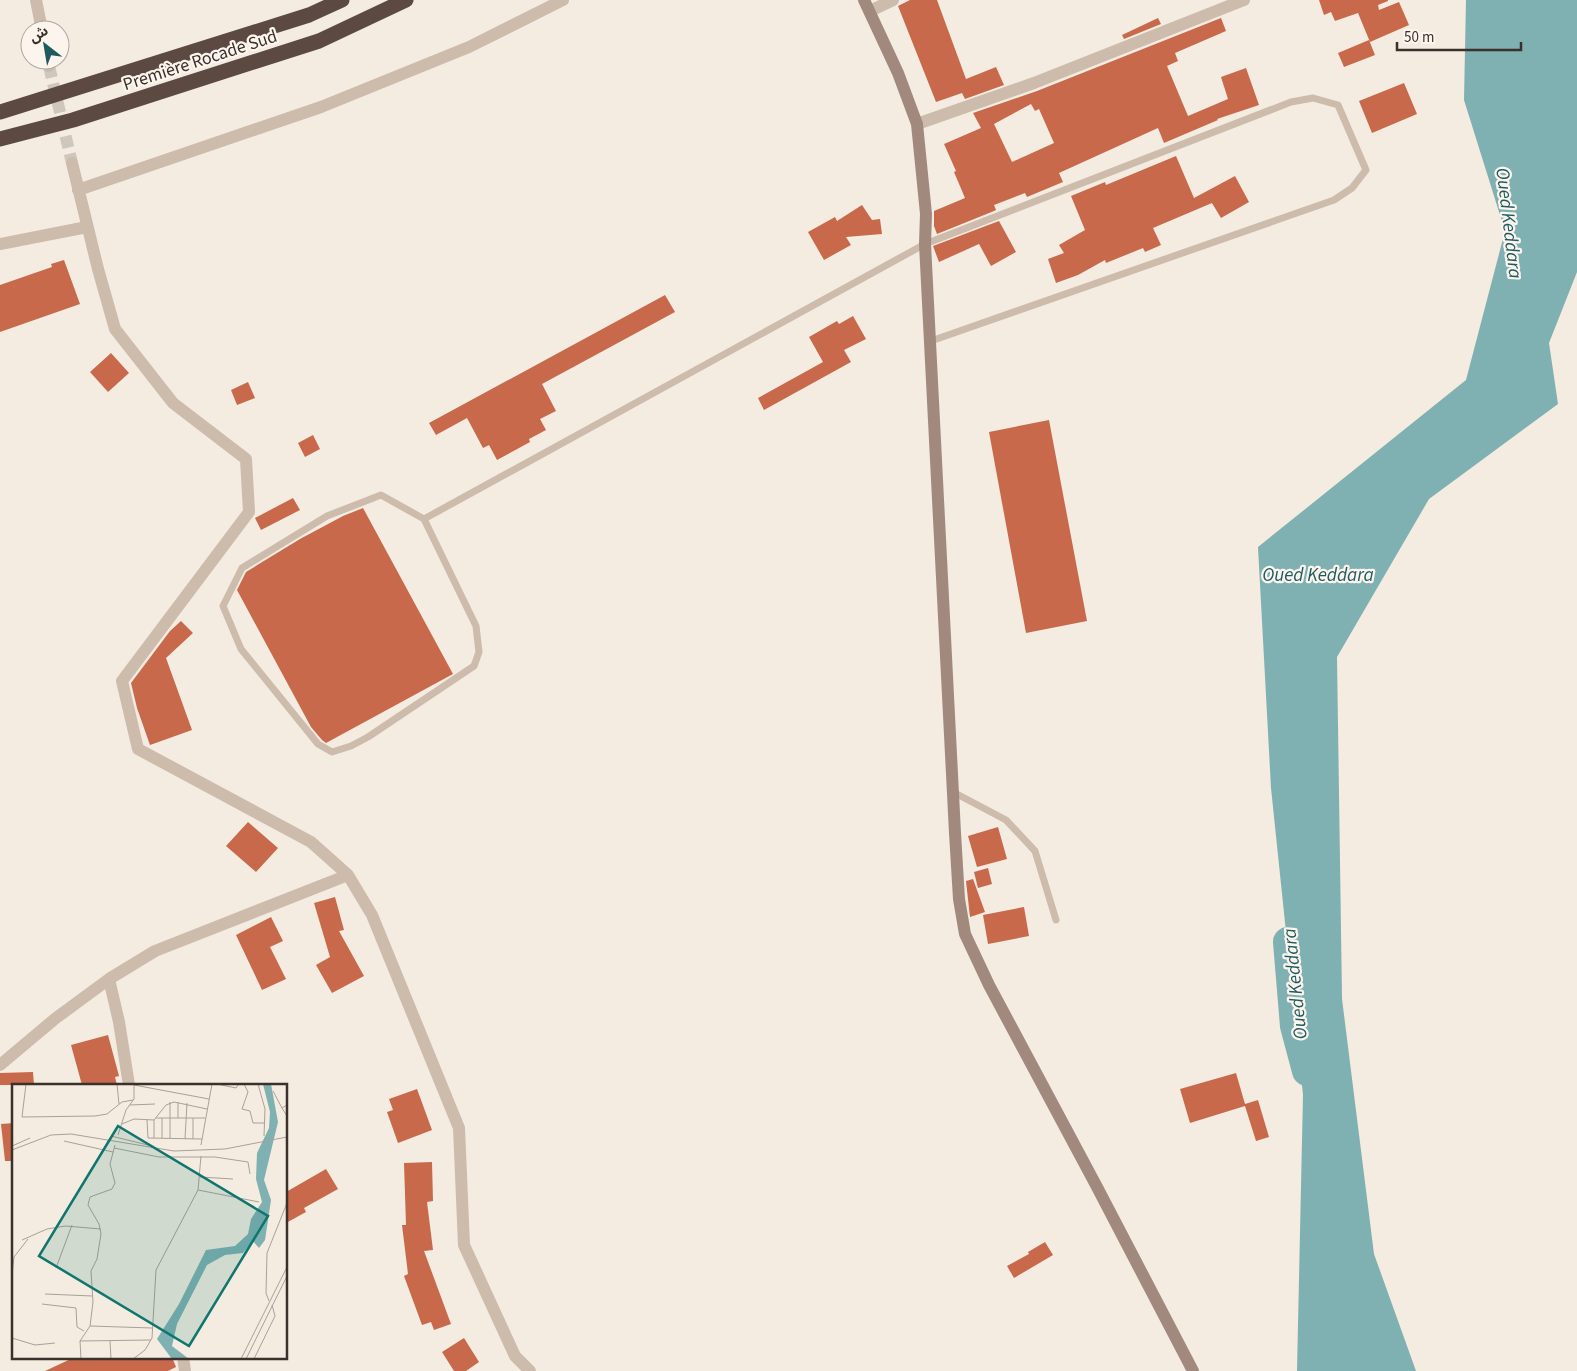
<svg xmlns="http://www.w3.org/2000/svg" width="1577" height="1371" viewBox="0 0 1577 1371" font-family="'Source Sans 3','Noto Sans Arabic',sans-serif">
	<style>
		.water { fill: #7fb0b2 }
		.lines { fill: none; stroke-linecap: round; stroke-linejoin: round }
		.river { stroke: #7fb0b2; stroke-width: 30 }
		.building { fill: #c8694b; fill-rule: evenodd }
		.minor-tunnel { stroke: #cfc6bd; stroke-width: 12; stroke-dasharray: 12 6; stroke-linecap: butt }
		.service { stroke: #cdbbac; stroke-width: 7 }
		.minor { stroke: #cdbbac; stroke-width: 12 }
		.secondary { stroke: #a18a7d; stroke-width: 12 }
		.motorway { stroke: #5c4a42; stroke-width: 15 }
		.labels { text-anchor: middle; stroke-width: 4.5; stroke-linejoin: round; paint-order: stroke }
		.street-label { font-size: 18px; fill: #3b302b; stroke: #fbf5ee }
		.water-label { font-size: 19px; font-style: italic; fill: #1f5a5e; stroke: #fbf5ee }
		.inset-road { fill: none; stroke: #aaa098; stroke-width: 1 }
		.view { fill: #0f766e; fill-opacity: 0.15; stroke: #0f766e; stroke-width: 2.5 }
		.inset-edge { fill: none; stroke: #3b302b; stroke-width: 2.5 }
	</style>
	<rect width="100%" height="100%" fill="#f4ebe1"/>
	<!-- water -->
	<path class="water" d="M1466 0H1577V272L1549 343 1558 404 1429 499 1337 657 1342 999 1374 1254 1416 1371H1297L1303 1095 1271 788 1258 547 1466 380 1505 231 1464 100Z"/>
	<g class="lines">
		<!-- river -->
		<path class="river" d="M1288 942 1295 1026 1307 1071"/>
	</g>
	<!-- building -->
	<path class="building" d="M910 0H937L966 79 996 67 1004 85 965 99 962 93 936 102 898 6Z
		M1319 0H1388V1L1378 5 1379 10 1399 2 1409 25 1370 42 1358 13 1335 21 1331 12 1324 15Z
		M1158 18 1161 24 1124 39 1122 35Z
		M1221 18 1226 31 1175 53 1178 61 1167 66 1188 116 1228 99 1221 77 1246 68 1259 105 1217 119 1218 120 1164 143 1158 128 1059 173 1063 182 1027 197 1025 193 994 205 996 210 994 211 937 234 934 226V211L965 198 954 172 956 171 944 144 981 128 973 113 1037 91ZM1031 104 1035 111 1039 109 1054 143 1012 162 994 124Z
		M1369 40 1375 55 1344 67 1338 53Z
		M1404 83 1417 114 1372 133 1359 101Z
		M1176 156 1194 198 1235 176 1249 202 1221 218 1212 203 1153 228 1161 245 1145 252 1143 248 1106 263 1105 260 1078 275 1056 283 1048 259 1064 253 1059 245 1085 230 1071 196 1105 182 1106 185Z
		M862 205 872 220 880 219 882 234 846 237 851 245 824 260 808 232 835 217 837 221Z
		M999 221 1016 252 991 266 979 244 939 262 933 246Z
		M64 260 80 304 0 332V285L52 267 51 264Z
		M665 295 675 312 542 384 556 411 540 419 546 430 529 439 530 442 497 460 489 445 483 448 467 418 436 435 429 423Z
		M853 316 866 339 844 350 851 362 764 410 758 398 823 362 809 337 837 321 839 324Z
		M111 353 129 373 108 392 90 372Z
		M248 382 255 398 237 405 231 390Z
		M1049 420 1087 621 1026 633 989 432Z
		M313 435 320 449 305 457 298 443Z
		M293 498 300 510 261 530 255 518Z
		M363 508 453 674 326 743 322 740 311 727 237 590 246 572 300 539 343 516Z
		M181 621 193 633 166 658 192 730 150 745 137 708 131 683 170 631Z
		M248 822 278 848 256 872 226 846Z
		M998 827 1007 859 977 867 968 836Z
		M988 868 992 884 978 888 974 872Z
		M973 879 985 912 970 917 966 881Z
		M335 897 344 930 339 931 364 976 332 993 316 965 330 957 314 903Z
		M1024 907 1029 936 988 944 983 915Z
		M271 917 283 941 270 947 286 979 262 990 236 935Z
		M108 1035 119 1076 115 1077 117 1085H82L71 1045Z
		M33 1072 34 1085H0V1073Z
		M1236 1073 1245 1104 1258 1100 1269 1137 1256 1141 1245 1106 1190 1123 1180 1089Z
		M417 1089 432 1130 398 1143 387 1112 393 1110 389 1099Z
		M14 1123V1161H5L1 1124Z
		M432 1162 433 1201 427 1202 433 1250 424 1251 451 1324 434 1330 431 1322 422 1325 404 1276 408 1274 402 1225H406L404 1163Z
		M326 1169 338 1189 304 1208 306 1212 286 1223V1192Z
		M1045 1242 1053 1255 1014 1278 1007 1266 1029 1254 1028 1252Z
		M464 1338 479 1362 466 1371H454L442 1352Z
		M75 1357H172L176 1367 168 1371H45Z"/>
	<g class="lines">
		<!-- minor-tunnel -->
		<path class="minor-tunnel" d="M49 66 72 163"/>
		<!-- service -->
		<path class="service" d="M381 495 424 519 476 626 479 652 474 666 368 737 351 746 332 752 318 744 241 649 223 606 242 568 327 516Z
			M424 519 925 244 1291 102 1313 98 1338 105 1366 170 1352 188 1334 200 931 341
			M953 792 1006 820 1035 851 1056 920"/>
		<!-- minor -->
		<path class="minor" d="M36 0 42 30
			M870 11 893 0
			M47 60 49 66
			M917 124 1034 83 1244 0
			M72 163 98 269 115 329 173 403 246 459 249 512 122 681 138 749 311 842 348 875 372 915 459 1128 464 1245 515 1356 530 1371
			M78 190 321 107 469 47 563 0
			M0 244 87 227
			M109 979 119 1022 129 1085
			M0 1065 56 1018 109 979 155 951 348 875
			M183 1357 185 1371"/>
		<!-- secondary -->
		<path class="secondary" d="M864 0 898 73 917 124 926 214 925 244 955 833 959 899 965 934 989 985 1097 1187 1193 1371"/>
		<!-- motorway -->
		<path class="motorway" d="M0 112 309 15 342 0
			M0 139 73 120 319 41 406 0"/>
	</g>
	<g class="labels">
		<!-- street labels -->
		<g class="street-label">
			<text transform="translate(200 60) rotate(-18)" y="6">Première Rocade Sud</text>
		</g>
		<!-- water labels -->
		<g class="water-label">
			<text transform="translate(1510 223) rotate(83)" y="7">Oued Keddara</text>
			<text x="1318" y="581">Oued Keddara</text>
			<text transform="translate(1294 984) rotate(-96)" y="7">Oued Keddara</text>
		</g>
	</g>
	<!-- overview -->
	<g transform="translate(12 1084)">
		<rect width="275" height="275" fill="#f4ebe1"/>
		<path d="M251 0H259L266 38 252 96 259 116 253 156 247 164 241 157 231 169 213 171 195 181 165 240 160 262 177 275H160L145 255 167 220 194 166 223 162 236 150 239 135 250 118 244 95 245 69 257 44 258 28Z" fill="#7fb0b2"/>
		<path class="inset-road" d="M14 0 10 33 83 32 95 30 110 18 121 16M105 0 107 20M205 0 224 4 227 0M232 0 236 8 230 25 238 27 241 39H253M246 0 253 25 252 52M122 1 197 15M261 7 270 24M118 21 143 20M275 21 270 24 275 32M144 34H193M166 34V18M135 36 136 54 190 55M110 40 122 35 142 36 154 21 162 18 195 25M106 51 114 26 122 15V1M99 52 140 62M142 54V36M150 54V34M158 54V18M173 55 175 19M181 55V34M52 57 101 68M189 61 200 0M0 62 18 54M102 64 147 73H203L236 78 238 90M0 66 39 51 59 50 162 67 213 65 275 53M188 93 221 95M186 106 247 118M10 156 35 145 53 142 89 145M44 184 60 141M0 190 2 173 16 155M33 210 80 212M257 217 254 209 255 169 275 119M30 220 64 224 65 243 72 247M78 242 140 244M0 254 23 261 43 259M68 257 139 256M98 257 99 275M69 275 68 257 78 242 81 218 79 187 85 175 89 150 87 140 76 121 78 113 100 105 103 99 98 80 103 61M121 275 133 266 140 254 144 186 186 106 189 72M229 275 275 183M234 275 275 192M242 275 263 232 260 221"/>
		<path class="view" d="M106 42 256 132 177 262 27 172Z"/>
		<rect width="275" height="275" class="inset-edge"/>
	</g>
	<!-- north arrow -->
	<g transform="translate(45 45) rotate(329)"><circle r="24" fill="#fbf5ee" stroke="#aea6a0"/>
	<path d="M0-4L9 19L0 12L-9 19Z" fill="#1f5a5e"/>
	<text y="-8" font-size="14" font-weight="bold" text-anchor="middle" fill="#3b302b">ش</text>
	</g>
	<!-- scale -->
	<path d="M1397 42v8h124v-8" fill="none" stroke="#3b302b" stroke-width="2.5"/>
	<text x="1404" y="42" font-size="15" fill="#3b302b" stroke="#fbf5ee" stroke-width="4" paint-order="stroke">50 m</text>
</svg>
